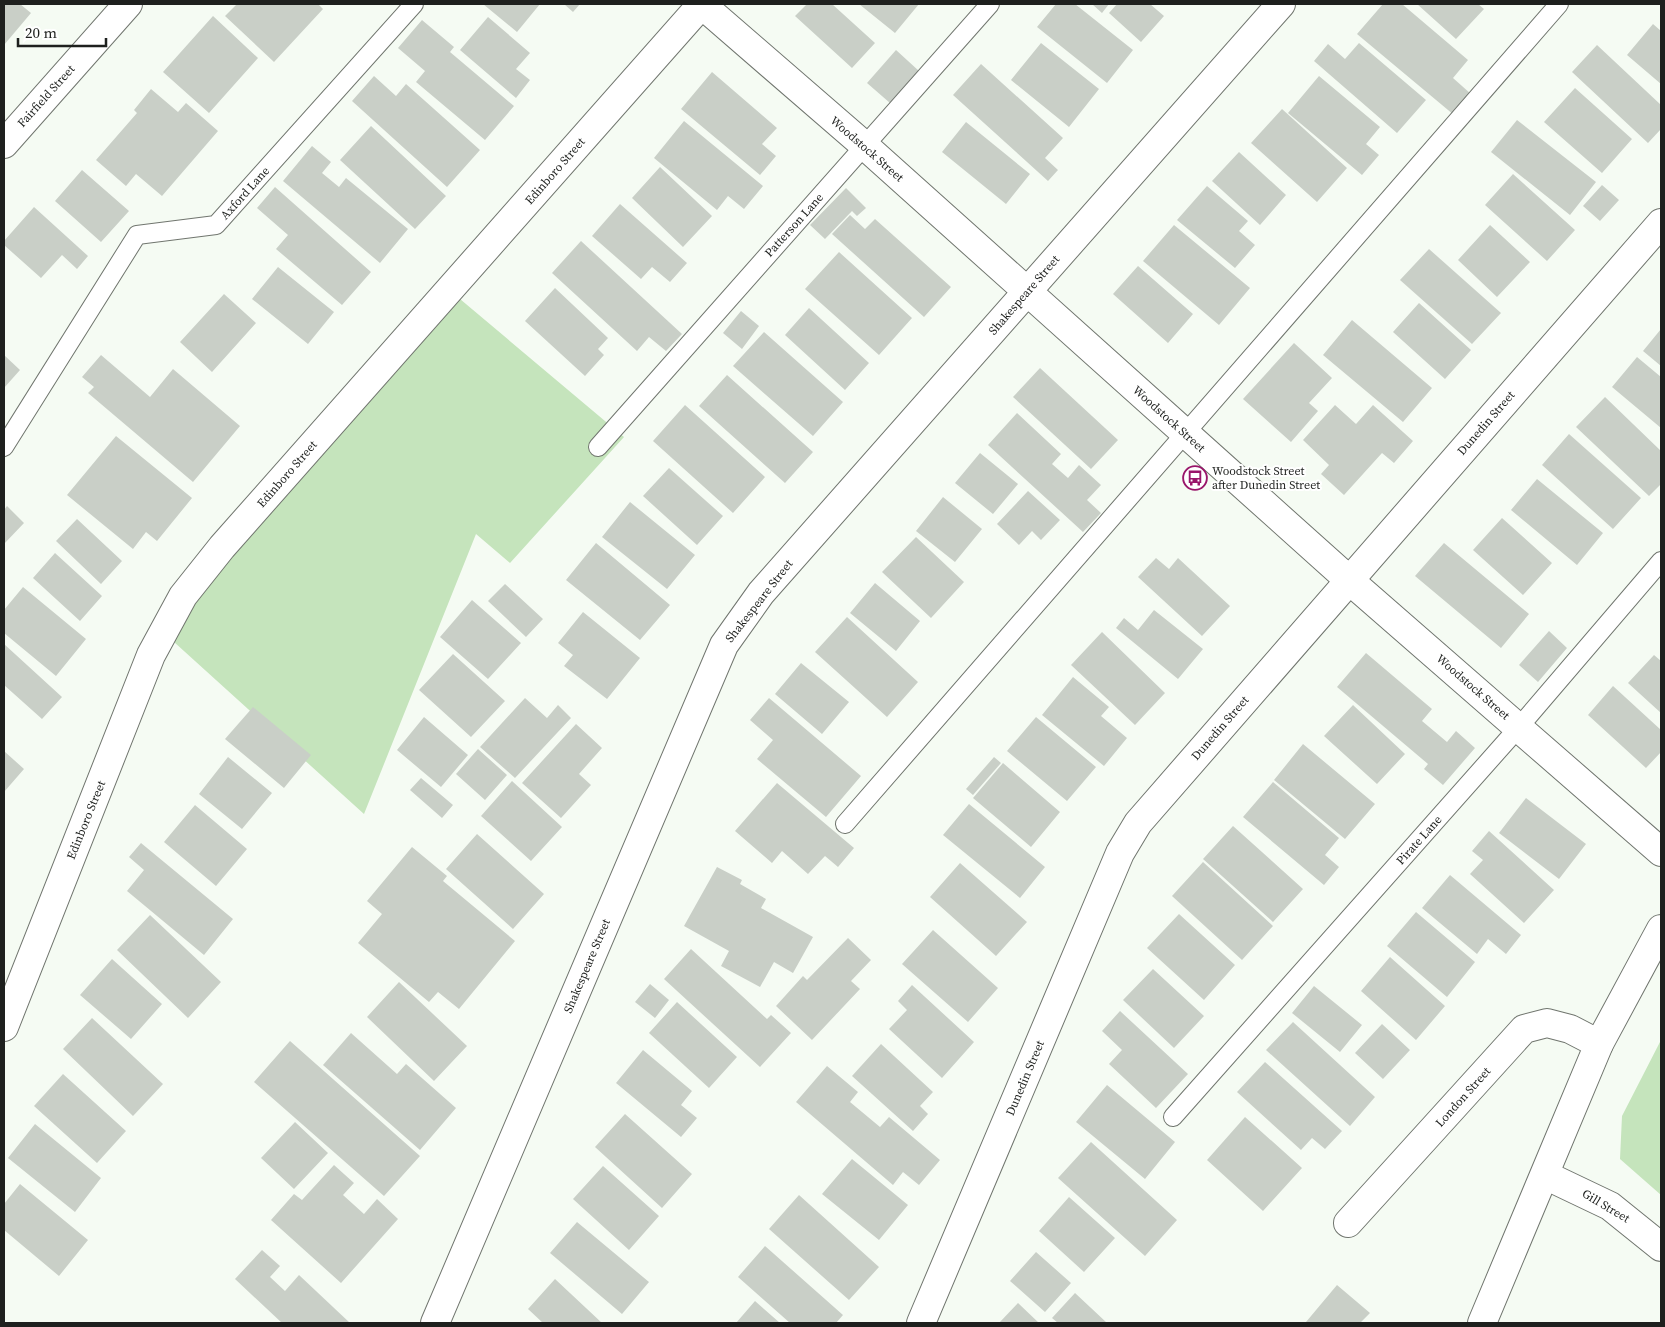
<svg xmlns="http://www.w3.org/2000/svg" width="1665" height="1327" viewBox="0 0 1665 1327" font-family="'Source Serif 4',serif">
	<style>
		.green { fill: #c5e4bc }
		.building { fill: #c9cfc7 }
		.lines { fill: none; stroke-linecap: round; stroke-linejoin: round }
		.lane-casing { stroke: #70756e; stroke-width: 20 }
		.street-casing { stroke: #70756e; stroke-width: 30 }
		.primary-casing { stroke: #70756e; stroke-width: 30 }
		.lane { stroke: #fff; stroke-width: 18 }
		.street { stroke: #fff; stroke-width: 28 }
		.primary { stroke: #fff; stroke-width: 28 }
		.labels { text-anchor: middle; stroke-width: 4; stroke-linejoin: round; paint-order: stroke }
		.street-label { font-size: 12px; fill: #1e201e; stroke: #fff }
		.poi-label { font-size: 12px; fill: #1e201e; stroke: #fff; text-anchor: start }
	</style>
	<rect width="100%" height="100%" fill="#f5fbf3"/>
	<!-- green -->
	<path class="green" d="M460 299 624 437 510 563 476 534 364 814 174 642 202 590Z
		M1661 1040V1195L1620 1159 1622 1116Z"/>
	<!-- building -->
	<path class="building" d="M4 4H20L31 13 4 45Z
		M237 4H318L323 9 274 62 225 16Z
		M483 4H540L517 32Z
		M564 4H580L573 12Z
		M807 4H832L875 43 852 68 795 16Z
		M859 4H919L895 33Z
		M1056 4H1075L1133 50 1107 83 1037 27Z
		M1092 4H1109L1102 13Z
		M1117 4H1150L1164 16 1141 42 1109 13Z
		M1383 4H1402L1468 60 1453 78 1471 94 1454 115 1357 34Z
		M1417 4H1478L1484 9 1456 39Z
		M213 16 258 58 209 113 163 72Z
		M488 17 530 53 516 69 530 80 516 98 460 50Z
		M422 20 454 47 450 52 514 106 485 140 416 82 425 71 398 48Z
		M1653 24 1661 31V84L1627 55Z
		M1041 43 1099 89 1069 127 1011 80Z
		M1359 43 1426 100 1397 133 1314 61 1328 44 1345 59Z
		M1597 45 1661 105V129L1648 143 1572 72Z
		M896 50 919 71 890 103 867 83Z
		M981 64 1063 138 1045 158 1058 170 1048 181 953 95Z
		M712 72 777 128 762 144 776 156 760 175 681 109Z
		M374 76 396 96 406 84 480 150 447 187 352 101Z
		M1319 76 1380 127 1366 144 1379 155 1362 175 1288 113Z
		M1575 88 1632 139 1602 173 1544 122Z
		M151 89 178 112 186 103 218 131 162 196 136 174 126 186 96 160 137 113 134 110Z
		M1282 109 1347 168 1317 202 1251 143Z
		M1517 120 1596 182 1570 215 1491 152Z
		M684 121 763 186 744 209 728 196 717 210 654 158Z
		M966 122 1030 174 1006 204 942 152Z
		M371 126 446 196 415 229 340 160Z
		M312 146 331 162 322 173 339 187 346 178 408 229 380 263 283 181Z
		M1239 152 1286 195 1260 225 1212 181Z
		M660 167 712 216 683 247 632 198Z
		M82 170 129 211 101 242 55 201Z
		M1513 174 1575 230 1547 261 1485 205Z
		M1602 185 1619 200 1600 221 1583 206Z
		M1207 186 1248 221 1239 231 1255 245 1235 268 1177 220Z
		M275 187 371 272 342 305 276 249 288 235 257 208Z
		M846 188 866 208 857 216 852 211 825 239 810 225Z
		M620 204 687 263 670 282 652 267 641 279 592 236Z
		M34 207 88 256 77 269 62 255 41 278 4 245V241Z
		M850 215 865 229 875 219 951 287 924 317 832 234Z
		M1174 225 1250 288 1219 325 1143 261Z
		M1490 225 1530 262 1497 297 1458 260Z
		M581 241 682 334 666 351 649 337 637 351 552 273Z
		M1429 249 1501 313 1472 344 1400 280Z
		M839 252 912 318 879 355 805 289Z
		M1138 266 1193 314 1168 343 1113 294Z
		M278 267 334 312 308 344 252 299Z
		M555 288 608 338 598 349 604 355 585 376 525 321Z
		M224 294 256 323 212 372 180 342Z
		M1419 303 1471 350 1445 379 1393 332Z
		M809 308 869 363 845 390 785 335Z
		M741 311 759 326 742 349 723 333Z
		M1352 320 1432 388 1403 422 1323 355Z
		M1661 329V366L1643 351Z
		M764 332 843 402 813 436 733 366Z
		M1294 343 1332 378 1309 403 1318 411 1291 442 1243 399Z
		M4 355 20 370 4 388Z
		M101 355 150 397 173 369 240 426 193 482 88 393 94 387 82 377Z
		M1637 357 1661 377V428L1612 387Z
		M1040 368 1118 440 1091 469 1013 397Z
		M727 375 813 452 785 483 699 406Z
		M1605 397 1661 451V484L1649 496 1576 427Z
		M685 405 765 477 733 513 653 441Z
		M1335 405 1356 424 1373 405 1413 441 1394 463 1382 453 1344 495 1321 474 1329 465 1303 440Z
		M1017 413 1061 454 1052 464 1068 478 1079 465 1101 485 1087 500 1101 513 1083 532 988 445Z
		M1569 434 1641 498 1613 529 1542 465Z
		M116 436 192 498 157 541 146 532 133 549 67 495Z
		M980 453 1018 484 993 514 955 483Z
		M669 468 723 516 697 545 643 496Z
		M1537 479 1603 533 1577 565 1511 510Z
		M1028 491 1060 520 1041 540 1032 531 1019 545 997 524Z
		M943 497 982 529 955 562 916 531Z
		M630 502 695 555 667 589 602 537Z
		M7 506 24 523 4 544V510Z
		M1502 518 1552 563 1523 595 1473 550Z
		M77 519 122 561 101 584 56 541Z
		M916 537 964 582 931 618 882 572Z
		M596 543 670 605 640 640 566 580Z
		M1444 543 1529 614 1501 648 1415 576Z
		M55 553 102 596 80 621 33 578Z
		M1156 558 1169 569 1178 558 1230 606 1202 636 1138 577Z
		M875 583 920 621 896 651 850 613Z
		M505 584 543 619 526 637 488 601Z
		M23 587 86 639 56 676 4 633V610Z
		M472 600 521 643 488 679 440 637Z
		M1154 610 1203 649 1178 679 1116 628 1124 618 1138 630Z
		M583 612 640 658 607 699 564 666 573 655 558 643Z
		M847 617 918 682 887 717 815 652Z
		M1549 631 1567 648 1538 682 1519 665Z
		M1102 632 1165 693 1135 725 1071 665Z
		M4 644 62 697 42 719 4 685Z
		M1366 653 1432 709 1422 721 1447 742 1456 731 1475 748 1443 785 1424 769 1428 764 1337 687Z
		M453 654 505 701 471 737 419 690Z
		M1654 655 1661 661V713L1628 683Z
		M801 663 849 702 822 734 775 694Z
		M1073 677 1109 707 1101 716 1127 738 1104 766 1042 715Z
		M1613 686 1661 730V752L1646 768 1588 715Z
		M525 698 547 718 558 705 571 718 515 778 480 747Z
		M769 698 861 776 826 817 757 759 773 740 750 720Z
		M1353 705 1405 754 1377 784 1324 736Z
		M253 707 311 755 284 788 225 739Z
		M424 717 468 755 441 787 397 750Z
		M1036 717 1096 767 1067 801 1007 751Z
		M576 724 602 748 579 774 591 785 561 818 522 783Z
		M1303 744 1375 804 1345 839 1274 780Z
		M478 749 507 775 485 800 456 774Z
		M4 751 24 769 4 792Z
		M228 757 272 793 242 829 199 794Z
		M994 757 1001 763 973 795 966 789Z
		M1003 763 1060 812 1031 847 973 798Z
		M421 778 453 805 442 818 410 790Z
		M512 781 562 827 531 861 481 816Z
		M1273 782 1339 838 1325 855 1339 867 1324 885 1243 817Z
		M777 783 854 848 838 867 825 856 808 874 782 851 772 863 735 831Z
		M1526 798 1586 844 1559 879 1499 833Z
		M969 804 1045 867 1020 898 943 835Z
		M195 805 247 849 216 886 164 842Z
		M1233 826 1303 889 1273 922 1203 859Z
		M1489 831 1554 890 1524 923 1470 874 1483 860 1472 851Z
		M477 834 544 894 513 929 446 869Z
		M141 843 233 919 204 955 127 891 144 870 129 857Z
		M412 847 447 876 443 881 515 941 459 1009 438 992 429 1002 358 943 382 914 367 901Z
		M1203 862 1273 926 1242 960 1172 896Z
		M960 863 1027 922 996 956 930 897Z
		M717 867 742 880 740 884 766 899 761 908 813 937 793 973 774 962 760 987 721 966 729 951 684 926Z
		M1450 875 1521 935 1506 954 1488 939 1477 954 1422 908Z
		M1416 912 1475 962 1447 997 1387 946Z
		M1179 914 1235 965 1204 1000 1147 948Z
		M150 915 221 982 188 1018 117 950Z
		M933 930 998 988 968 1022 902 964Z
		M848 938 871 960 851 981 860 989 812 1040 776 1006 803 976 807 980Z
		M691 949 767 1019 771 1015 791 1033 760 1067 664 979Z
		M1390 957 1445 1006 1416 1040 1361 991Z
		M112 959 162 1004 131 1039 80 995Z
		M1153 969 1204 1016 1174 1048 1123 1000Z
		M399 982 467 1046 434 1081 367 1017Z
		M650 984 669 1000 655 1018 635 1002Z
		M912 985 974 1042 942 1078 889 1029 907 1010 898 1001Z
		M1314 986 1362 1025 1340 1052 1292 1013Z
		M677 1002 737 1057 709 1088 649 1033Z
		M1120 1011 1188 1074 1156 1108 1109 1064 1122 1050 1102 1031Z
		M92 1018 163 1084 133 1116 63 1049Z
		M1293 1022 1375 1097 1350 1126 1266 1050Z
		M1382 1024 1410 1050 1383 1079 1355 1053Z
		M351 1033 397 1074 406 1064 456 1108 420 1150 323 1065Z
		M290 1041 420 1156 384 1196 254 1082Z
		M881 1044 933 1092 920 1106 928 1114 913 1131 852 1076Z
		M643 1050 692 1091 681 1105 697 1118 681 1137 616 1083Z
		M1265 1062 1342 1131 1325 1149 1312 1138 1301 1150 1237 1092Z
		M827 1066 858 1092 850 1102 880 1127 889 1117 940 1160 919 1185 903 1172 893 1185 796 1102Z
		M63 1074 126 1131 97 1163 34 1106Z
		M1107 1085 1175 1142 1145 1179 1076 1122Z
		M625 1114 692 1174 662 1208 595 1147Z
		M1245 1117 1302 1168 1263 1211 1207 1160Z
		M295 1122 328 1153 294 1189 261 1158Z
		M35 1124 101 1178 75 1212 8 1158Z
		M1091 1142 1177 1220 1145 1256 1058 1178Z
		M852 1159 908 1205 879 1240 822 1194Z
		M334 1165 354 1183 343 1195 364 1214 377 1199 398 1219 341 1283 271 1220 294 1194 302 1200Z
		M603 1166 659 1216 629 1250 573 1199Z
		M20 1184 88 1240 59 1276 4 1230V1204Z
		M799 1195 879 1267 849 1300 769 1229Z
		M1069 1197 1115 1238 1084 1272 1039 1231Z
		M577 1222 649 1282 622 1314 550 1253Z
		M765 1246 843 1315 836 1323H790L738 1277Z
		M262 1250 280 1266 270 1277 285 1291 299 1275 350 1323H282L235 1279Z
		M1036 1252 1071 1283 1045 1312 1010 1281Z
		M555 1279 602 1323H543L528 1309Z
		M1337 1285 1370 1313 1360 1323H1308L1306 1322Z
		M1075 1293 1106 1322 1105 1323H1058L1052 1318Z
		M755 1301 780 1323H736Z
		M1018 1303 1039 1323H999Z"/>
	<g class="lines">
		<!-- lane casing -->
		<g class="lane-casing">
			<path id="lane" d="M4 447 137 235 216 225 414 4
				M598 447 990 4
				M845 824 1559 4
				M1173 1117 1519 727 1661 561"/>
		</g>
		<!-- street casing -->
		<g class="street-casing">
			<path id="street" d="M701 4 865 146 1349 580 1661 852
				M4 144 128 4
				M4 1027 151 655 183 596 222 547 702 4
				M1545 1175 1610 1206 1661 1247
				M1348 1223 1524 1029 1547 1023 1570 1029 1599 1044
				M435 1323 724 645 761 593 1281 4
				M921 1323 1120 853 1138 823 1661 223"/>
		</g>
		<!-- primary casing -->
		<g class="primary-casing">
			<path id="primary" d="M1482 1323 1599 1044 1661 929"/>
		</g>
		<!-- lane -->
		<use href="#lane" class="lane"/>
		<!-- street -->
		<use href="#street" class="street"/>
		<!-- primary -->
		<use href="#primary" class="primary"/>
	</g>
	<!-- icons -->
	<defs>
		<g id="bus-ring" transform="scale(1.25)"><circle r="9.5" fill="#fff" stroke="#99156a" stroke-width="1.5"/><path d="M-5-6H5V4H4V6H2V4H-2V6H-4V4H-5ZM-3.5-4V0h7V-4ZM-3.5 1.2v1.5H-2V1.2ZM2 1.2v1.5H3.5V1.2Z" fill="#99156a"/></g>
	</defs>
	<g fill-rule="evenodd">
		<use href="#bus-ring" x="1195" y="478"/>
	</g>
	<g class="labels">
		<!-- street labels -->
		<g class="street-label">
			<text transform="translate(46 96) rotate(-48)" y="4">Fairfield Street</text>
			<text transform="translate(867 149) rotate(41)" y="4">Woodstock Street</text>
			<text transform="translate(555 171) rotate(-49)" y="4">Edinboro Street</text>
			<text transform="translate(245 193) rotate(-48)" y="4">Axford Lane</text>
			<text transform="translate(794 225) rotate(-48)" y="4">Patterson Lane</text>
			<text transform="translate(1024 295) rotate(-49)" y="4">Shakespeare Street</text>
			<text transform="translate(1169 419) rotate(42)" y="4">Woodstock Street</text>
			<text transform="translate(1486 423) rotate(-49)" y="4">Dunedin Street</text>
			<text transform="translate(287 474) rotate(-49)" y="4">Edinboro Street</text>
			<text transform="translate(759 601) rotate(-52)" y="4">Shakespeare Street</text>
			<text transform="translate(1473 687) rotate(41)" y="4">Woodstock Street</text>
			<text transform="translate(1220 728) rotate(-49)" y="4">Dunedin Street</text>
			<text transform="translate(86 820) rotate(-68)" y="4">Edinboro Street</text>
			<text transform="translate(1419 840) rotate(-48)" y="4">Pirate Lane</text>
			<text transform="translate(587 966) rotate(-67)" y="4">Shakespeare Street</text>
			<text transform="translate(1025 1078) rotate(-67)" y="4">Dunedin Street</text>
			<text transform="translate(1463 1097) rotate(-48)" y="4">London Street</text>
			<text transform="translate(1606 1206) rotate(31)" y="4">Gill Street</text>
		</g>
		<!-- poi labels -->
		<g class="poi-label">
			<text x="1212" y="475">Woodstock Street<tspan x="1212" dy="14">after Dunedin Street</tspan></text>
		</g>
	</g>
	<!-- border -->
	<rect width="1665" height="1327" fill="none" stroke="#1e201e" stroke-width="10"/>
	<!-- scale -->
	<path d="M18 38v8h88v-8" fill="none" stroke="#1e201e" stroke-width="2.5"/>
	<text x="25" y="38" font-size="15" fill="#1e201e" stroke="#ffffff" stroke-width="4" paint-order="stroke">20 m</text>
</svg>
